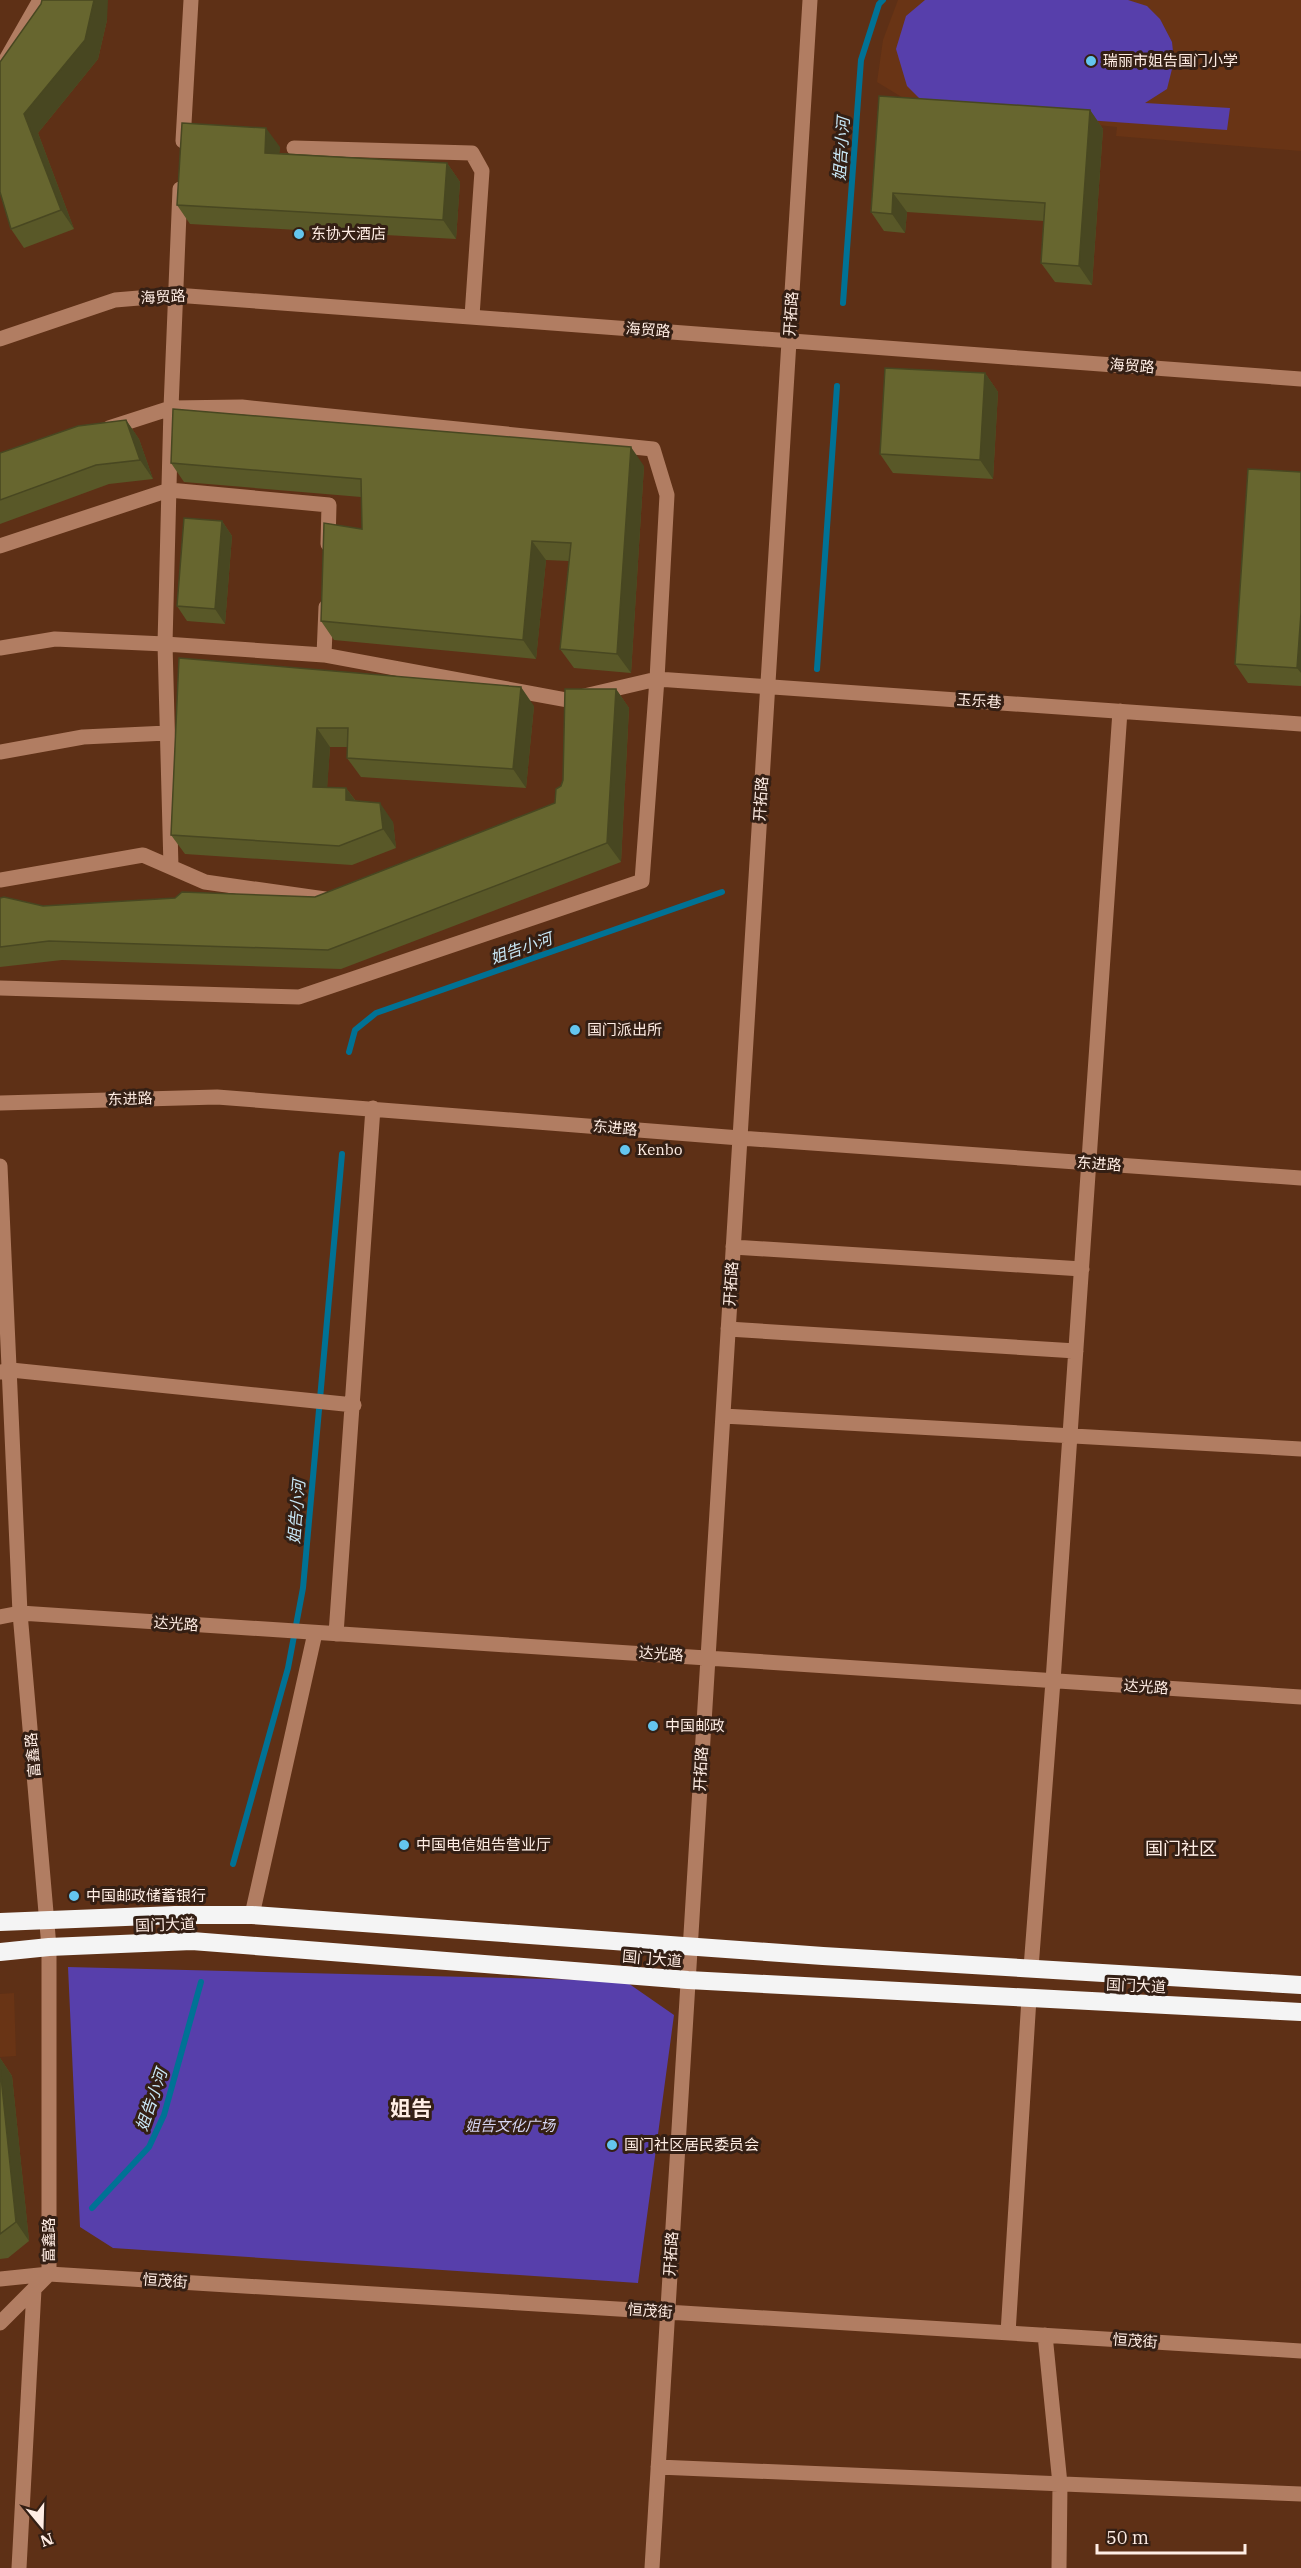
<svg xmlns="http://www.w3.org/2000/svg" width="1301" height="2568" viewBox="0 0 1301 2568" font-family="'IBM Plex Serif','Noto Sans SC',serif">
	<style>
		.built { fill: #693415 }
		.green { fill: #573fab }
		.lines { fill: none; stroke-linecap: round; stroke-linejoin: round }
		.stream { stroke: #007295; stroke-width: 6 }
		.minor { stroke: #b17d62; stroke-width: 15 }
		.highway { stroke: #f4f4f4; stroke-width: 18 }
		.wall { fill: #595828 }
		.shaded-wall { fill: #484721 }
		.building { fill: #67662f; stroke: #484721; stroke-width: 1.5 }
		.poi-dot { fill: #64c5ee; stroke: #341f14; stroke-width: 2 }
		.labels { text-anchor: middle; stroke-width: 6; stroke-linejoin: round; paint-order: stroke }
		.poi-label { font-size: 15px; fill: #ffede4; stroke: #341f14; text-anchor: start }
		.street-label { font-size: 15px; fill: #ffede4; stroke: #341f14 }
		.park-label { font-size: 15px; font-style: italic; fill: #d8d7f4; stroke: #341f14 }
		.water-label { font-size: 16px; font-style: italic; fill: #c8e8f7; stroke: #341f14 }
		.quarter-label { font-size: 18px; fill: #ffede4; stroke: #341f14 }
		.district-label { font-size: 21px; font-weight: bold; fill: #ffede4; stroke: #341f14 }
	</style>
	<rect width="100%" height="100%" fill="#5e3016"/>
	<!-- built -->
	<path class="built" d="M898 0H1301V151L1116 136 1117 127 918 107 877 82 883 40Z
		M14 1993 16 2056 0 2057V1994Z"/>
	<!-- green -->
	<path class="green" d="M925 0H1128L1147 6 1160 19 1172 42 1174 61 1167 89 1145 103 1230 108 1227 130 930 109 907 86 896 49 906 16Z
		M68 1967 625 1981 674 2015 638 2283 113 2248 80 2227Z"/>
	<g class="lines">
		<!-- stream -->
		<path class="stream" d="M843 303 861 60 879 4 883 0
			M817 669 837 386
			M349 1052 355 1030 376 1013 722 892
			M233 1864 288 1668 303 1588 342 1154
			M92 2208 149 2147 164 2115 201 1982"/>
		<!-- minor -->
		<path class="minor" d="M0 70 40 0
			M183 141 191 0
			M294 148 472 153 482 171 472 316
			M0 339 115 300 175 295 1301 379
			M0 546 169 490 329 505 328 544
			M0 648 55 639 165 644 324 655 567 700 657 679 1301 724
			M324 655 326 607
			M0 752 83 737 167 733
			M171 867 165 644 171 408 180 189
			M0 880 143 855 205 882 325 899
			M0 988 299 997 642 881 657 679 667 495 653 449 242 407 171 408 109 428
			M0 1103 217 1097 740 1138 1301 1178
			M0 1166 20 1613 49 1947V2274L0 2323
			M733 1247 1082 1269
			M728 1329 1076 1351
			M0 1372 11 1370 354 1405
			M723 1416 1301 1449
			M0 1617 20 1613 1301 1697
			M336 1634 373 1108
			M252 1915 315 1633
			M1031 1968 1053 1681 1120 711
			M0 2279 49 2274 1301 2351
			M1008 2333 1029 1998
			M1045 2335 1060 2484 1059 2568
			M658 2467 1301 2494
			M19 2568 34 2289
			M652 2568 810 0"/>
		<!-- highway -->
		<path class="highway" d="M0 1922 175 1915H252L823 1956 1301 1985
			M0 1952 49 1947 192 1941 688 1980 1301 2012"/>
	</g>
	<!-- wall -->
	<path class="wall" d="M41 4 107 20 98 59 38 133 74 229 24 248 11 229Z
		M879 96 1090 110 1103 129 1092 285 1055 282 1041 263 1044 221 907 212 905 233 884 231 871 212Z
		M280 147 279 153 447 163 460 182 456 239 190 224 177 205Z
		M985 373 998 392 993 479 893 473 880 454Z
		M126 420 139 439 153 479 109 484 0 524V453Z
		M171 463 644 466 631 673 574 668 560 649 569 561 546 560 536 659 334 640 321 621 362 529 361 497 184 482Z
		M1301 472V686L1248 683 1235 664Z
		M222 521 232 536 225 624 187 621 177 606Z
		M179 658 534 706 526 788 361 777 347 758V747H330L327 787 346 788 356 801 393 822 396 848 352 865 185 854 171 835Z
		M616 689 629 708 621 862 341 969 62 960 0 967V898L43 906 315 897 555 803 561 786Z
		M0 2058 12 2076 29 2241 8 2258 0 2259Z"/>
	<!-- shaded-wall -->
	<path class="shaded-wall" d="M94 0H108L107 20 98 59 38 133 74 229 61 210 24 114Z
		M1090 110 1103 129 1092 285 1079 266Z
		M266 128 280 147 278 172 265 153Z
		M447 163 460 182 456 239 443 220Z
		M893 193 907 212 905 233 892 214Z
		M985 373 998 392 993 479 980 460Z
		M126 420 139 439 153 479 140 460Z
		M631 447 644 466 631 673 617 654Z
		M222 521 232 536 225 624 215 609Z
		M532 541 546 560 536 659 523 640Z
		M1301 613V673L1297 668Z
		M521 687 534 706 526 788 513 769Z
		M616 689 629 708 621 862 607 843Z
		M317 728 330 747 326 806 313 787Z
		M346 788 360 807 346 800Z
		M380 803 393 822 396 848 383 829Z
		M0 2058 12 2076 29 2241 16 2222 0 2067Z"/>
	<!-- building -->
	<path class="building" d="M42 0H94L85 40 24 114 61 210 11 229 0 192V62L41 4Z
		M879 96 1090 110 1079 266 1041 263 1045 203 893 193 892 214 871 212Z
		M182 123 266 128 265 153 447 163 443 220 177 205Z
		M885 368 985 373 980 460 880 454Z
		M173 409 631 447 617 654 560 649 571 543 532 541 523 640 321 621 324 523 362 529 361 479 171 463Z
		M126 420 140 460 96 465 0 500V453L78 426Z
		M1248 469 1301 472V613L1297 668 1235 664Z
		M184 518 222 521 215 609 177 606Z
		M179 658 521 687 513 769 347 758 348 728H317L313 787 346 788V800L380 803 383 829 339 846 171 835Z
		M565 689H616L607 843 328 950 49 941 0 947V898L4 897 43 906 175 898 182 892 315 897 555 803 556 789 561 786 563 780Z
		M0 2067 16 2222 0 2234Z"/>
	<!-- markers -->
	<g class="poi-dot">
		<circle cx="1091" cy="61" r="6"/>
		<circle cx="299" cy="234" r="6"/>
		<circle cx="575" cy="1030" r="6"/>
		<circle cx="625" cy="1150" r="6"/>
		<circle cx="653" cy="1726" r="6"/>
		<circle cx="404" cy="1845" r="6"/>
		<circle cx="74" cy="1896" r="6"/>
		<circle cx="612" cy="2145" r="6"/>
	</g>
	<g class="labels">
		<!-- poi labels -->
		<g class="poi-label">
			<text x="1103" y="66">瑞丽市姐告国门小学</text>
			<text x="311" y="239">东协大酒店</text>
			<text x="587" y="1035">国门派出所</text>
			<text x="637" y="1155">Kenbo</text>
			<text x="665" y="1731">中国邮政</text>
			<text x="416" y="1850">中国电信姐告营业厅</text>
			<text x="86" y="1901">中国邮政储蓄银行</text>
			<text x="624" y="2150">国门社区居民委员会</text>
		</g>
		<!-- street labels -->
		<g class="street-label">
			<text transform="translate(163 297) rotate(-3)" y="5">海贸路</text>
			<text transform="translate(791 314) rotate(-86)" y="5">开拓路</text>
			<text transform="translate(648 330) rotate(4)" y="5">海贸路</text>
			<text transform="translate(1132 366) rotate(4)" y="5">海贸路</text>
			<text transform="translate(979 701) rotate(4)" y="5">玉乐巷</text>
			<text transform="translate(761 799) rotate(-86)" y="5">开拓路</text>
			<text transform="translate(130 1099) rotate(-2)" y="5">东进路</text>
			<text transform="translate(615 1128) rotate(5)" y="5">东进路</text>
			<text transform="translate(1099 1164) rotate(4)" y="5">东进路</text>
			<text transform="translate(731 1284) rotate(-86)" y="5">开拓路</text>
			<text transform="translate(176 1624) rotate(4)" y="5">达光路</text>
			<text transform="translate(661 1654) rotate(4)" y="5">达光路</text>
			<text transform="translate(1146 1687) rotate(4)" y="5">达光路</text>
			<text transform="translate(33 1755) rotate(-95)" y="5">富鑫路</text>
			<text transform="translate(701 1769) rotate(-87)" y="5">开拓路</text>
			<text transform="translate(165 1925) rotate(-2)" y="5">国门大道</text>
			<text transform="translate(652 1959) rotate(5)" y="5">国门大道</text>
			<text transform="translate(1136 1986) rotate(3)" y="5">国门大道</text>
			<text transform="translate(49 2240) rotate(-90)" y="5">富鑫路</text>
			<text transform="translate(671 2254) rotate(-86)" y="5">开拓路</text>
			<text transform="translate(165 2281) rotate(4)" y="5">恒茂街</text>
			<text transform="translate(650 2311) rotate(4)" y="5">恒茂街</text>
			<text transform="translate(1135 2341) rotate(4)" y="5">恒茂街</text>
		</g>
		<!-- park labels -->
		<g class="park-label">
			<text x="510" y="2131">姐告文化广场</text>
		</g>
		<!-- water labels -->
		<g class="water-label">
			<text transform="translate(841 149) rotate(-86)" y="6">姐告小河</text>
			<text transform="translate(521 948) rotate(-19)" y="6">姐告小河</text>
			<text transform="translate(296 1512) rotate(-85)" y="6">姐告小河</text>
			<text transform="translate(151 2100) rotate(-71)" y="6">姐告小河</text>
		</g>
		<!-- quarter labels -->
		<g class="quarter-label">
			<text x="1181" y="1855">国门社区</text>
		</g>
		<!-- district labels -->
		<g class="district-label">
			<text x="411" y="2116">姐告</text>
		</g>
	</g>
	<!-- north arrow -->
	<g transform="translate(42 2526) rotate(161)" stroke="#341f14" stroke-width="4.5" paint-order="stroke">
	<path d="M0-4.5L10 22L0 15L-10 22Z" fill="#ffede4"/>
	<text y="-9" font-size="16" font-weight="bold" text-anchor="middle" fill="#ffede4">N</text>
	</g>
	<!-- scale -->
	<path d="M1097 2544v9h148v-9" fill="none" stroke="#ffede4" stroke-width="3"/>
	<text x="1106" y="2544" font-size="18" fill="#ffede4" stroke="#341f14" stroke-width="4.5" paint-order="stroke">50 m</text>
</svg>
